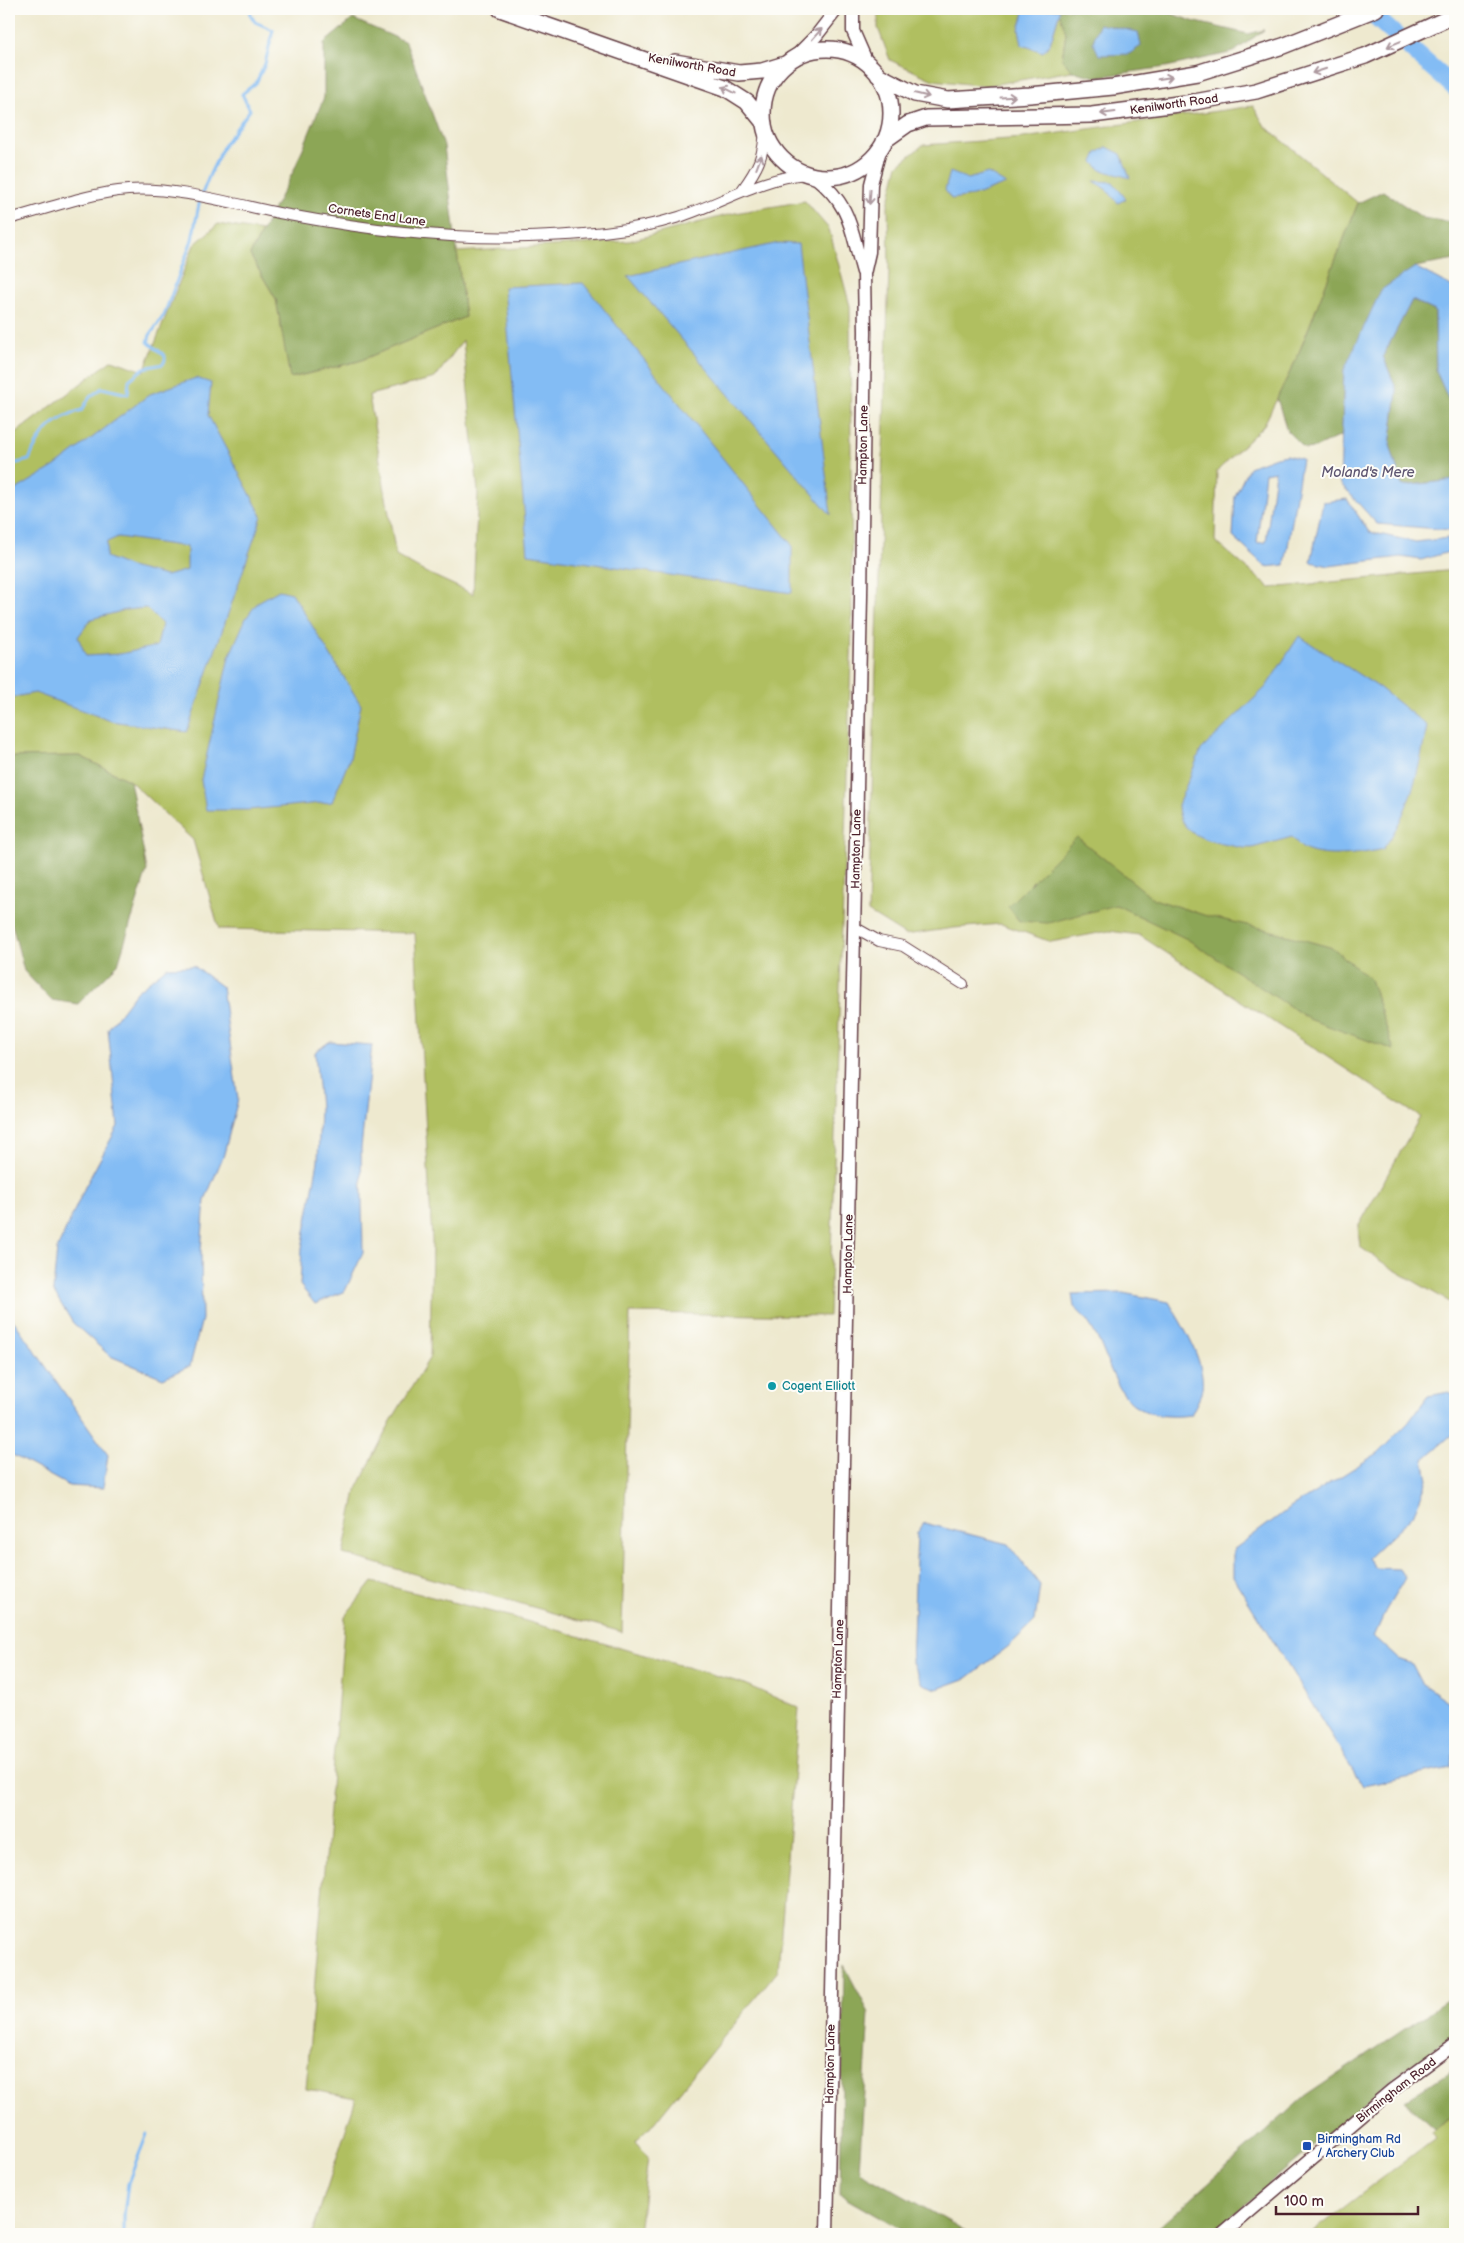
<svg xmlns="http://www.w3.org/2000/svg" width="1464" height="2243" viewBox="0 0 1464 2243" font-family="'Balsamiq Sans',sans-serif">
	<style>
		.green { fill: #b0bf61; stroke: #7d6f46; fill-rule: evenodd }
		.forest { fill: #8ca657; stroke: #6b6241 }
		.water { fill: #83bcf4; stroke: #666e90; fill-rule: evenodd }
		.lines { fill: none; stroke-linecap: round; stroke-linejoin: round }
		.stream { stroke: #83bcf4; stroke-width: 3 }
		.river { stroke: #83bcf4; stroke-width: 18 }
		.minor-casing { stroke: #633d44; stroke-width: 12 }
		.major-casing { stroke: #633d44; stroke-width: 15 }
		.highway-casing { stroke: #633d44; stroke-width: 18 }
		.minor { stroke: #fff; stroke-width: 10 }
		.major { stroke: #fff; stroke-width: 12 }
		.highway { stroke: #fff; stroke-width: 15 }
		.oneway { stroke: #ae9aa0 }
		.culture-dot { fill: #0f9aa8; stroke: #fdfcf7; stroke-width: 2 }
		.transit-dot { fill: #1a4fb4; stroke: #fdfcf7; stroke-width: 2 }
		.labels { text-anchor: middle; stroke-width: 4; stroke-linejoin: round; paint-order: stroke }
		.street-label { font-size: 12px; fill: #4a1f2b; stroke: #fdfcf7 }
		.culture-label { font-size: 12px; fill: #0d838f; stroke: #fdfcf7; text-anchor: start }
		.transit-label { font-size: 12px; fill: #164399; stroke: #fdfcf7; text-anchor: start }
		.water-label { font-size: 14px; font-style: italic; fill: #5e5671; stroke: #fdfcf7 }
	</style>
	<rect width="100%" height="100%" fill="#fdfcf7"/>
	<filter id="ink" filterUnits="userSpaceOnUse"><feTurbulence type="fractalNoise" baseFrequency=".02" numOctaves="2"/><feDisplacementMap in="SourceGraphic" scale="10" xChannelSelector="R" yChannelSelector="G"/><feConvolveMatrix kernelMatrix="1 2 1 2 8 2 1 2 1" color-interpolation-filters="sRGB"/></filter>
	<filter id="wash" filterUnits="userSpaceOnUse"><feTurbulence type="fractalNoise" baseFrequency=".0096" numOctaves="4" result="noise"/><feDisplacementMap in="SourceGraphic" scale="20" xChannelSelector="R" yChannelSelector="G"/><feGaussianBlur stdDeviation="1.12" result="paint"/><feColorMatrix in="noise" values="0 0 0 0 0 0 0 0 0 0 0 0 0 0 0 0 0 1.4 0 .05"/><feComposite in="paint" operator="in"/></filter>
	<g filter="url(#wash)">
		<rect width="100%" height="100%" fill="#eee9cf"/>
		<!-- green -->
		<path class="green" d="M878 9H1025L1020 29 1050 44 1060 11 1066 33 1062 59 1072 71 985 86 933 80 890 60 878 28Z
			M1253 106 1265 126 1358 203 1296 360 1264 425 1217 471 1215 541 1270 588 1455 570V1305L1388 1266 1360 1247 1358 1227 1420 1117 1139 935 1109 931 1051 942 1001 924 954 928 905 935 868 912 889 270 888 205 898 165 923 145 1023 138Z
			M805 201 829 229 850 306 852 627 829 1316 630 1313 622 1632 343 1554 356 1491 391 1421 430 1357 432 1241 415 933 219 929 193 840 130 781 80 756 9 757V438L112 360 144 371 194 245 218 224 262 231 250 255 276 299 291 378 359 361 465 317 457 252 629 241 735 213ZM463 340 478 492 473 594 421 570 396 556 369 395 435 378Z
			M372 1582 512 1617 742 1683 799 1708 778 1970 649 2129 635 2142 648 2157 639 2234H312L356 2098 306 2089 345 1616Z
			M1455 2114V2234H1309L1435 2138 1431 2132Z"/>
		<!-- forest -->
		<path class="forest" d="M1058 9H1158L1192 21 1248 34 1264 30 1234 52 1166 67 1096 77 1072 71 1062 59 1066 33Z
			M353 19 406 42 444 146 465 317 359 361 290 378 276 299 250 255 294 170 324 97V43Z
			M1383 191 1423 218 1455 223V260L1415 267 1344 370 1342 435 1315 448 1305 449 1287 431 1277 398 1296 360 1358 203Z
			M1412 300 1435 311 1436 371 1455 414V480L1402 486 1390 445 1397 391 1383 356Z
			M80 756 130 781 147 870 118 964 78 1004 51 1000 24 971 12 924 9 921V757Z
			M1077 837 1154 899 1207 916 1265 929 1333 948 1370 979 1394 1050 1309 1019 1187 939 1116 905 1048 923 1019 921 1008 906Z
			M844 1965 869 2013 859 2171 971 2234H908L840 2195Z
			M1455 1995V2035L1385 2084 1211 2234H1151L1304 2097Z
			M1455 2068V2114L1434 2129 1404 2101Z"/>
		<!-- water -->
		<path class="water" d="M1025 9H1058L1060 11 1050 44 1043 52 1022 45 1019 29Z
			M1099 24 1138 32 1141 46 1129 54 1099 55 1093 42Z
			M1107 147 1121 154 1130 178 1101 170 1093 162 1097 153Z
			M950 172 968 179 988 173 1006 184 973 196 951 199 945 190Z
			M1094 181 1113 182 1126 199 1118 203 1107 190Z
			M779 243 798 244 831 515 628 276Z
			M1415 267 1455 288V414L1436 371 1435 311 1412 300 1383 356 1397 391 1390 445 1402 486 1455 480V528L1451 530 1377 524 1340 483 1344 370 1381 290Z
			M583 283 792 545V593L528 554 504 287Z
			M196 378 211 383 208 415 262 516 187 732 111 721 35 693 9 698V494L55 466 150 394ZM118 537 187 547V570L166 576 130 567 106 557 107 542ZM146 608 162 624 157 646 120 654 86 656 78 637 91 619 126 610Z
			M1286 455 1302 459 1285 565 1266 567 1233 537 1235 496 1249 467 1276 457ZM1275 471 1266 542 1257 543 1265 473Z
			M1347 499 1369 532 1416 542 1448 538 1449 552 1421 560 1401 557 1329 566 1311 562 1323 502Z
			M279 590 292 593 361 705 350 758 332 802 248 810H206L201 780 229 657 246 618 258 602Z
			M1299 636 1380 688 1427 726C1419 770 1410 812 1383 849 1362 854 1326 859 1306 850 1300 848 1296 841 1292 837L1252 848H1244C1218 843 1178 839 1178 805L1201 750 1266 687Z
			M194 966 222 987 238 1099 224 1154 205 1200 201 1250 202 1319 190 1366 163 1378 110 1356 73 1323 53 1291 57 1249 85 1187 118 1126 108 1029 136 992 167 967Z
			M329 1042 372 1045 361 1148 363 1253 345 1291 315 1304 300 1285 302 1248 318 1161 320 1108 315 1052Z
			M1123 1293 1169 1302C1182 1325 1209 1366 1201 1393 1199 1401 1194 1408 1191 1415 1098 1427 1122 1347 1074 1307L1072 1294Z
			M9 1314 108 1455 103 1488 69 1486 9 1453Z
			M1449 1392 1455 1395V1432L1424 1459 1428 1480 1413 1515 1368 1558 1376 1568 1399 1569 1405 1578 1386 1610 1374 1637 1398 1659 1412 1664 1422 1683 1455 1706V1749L1450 1768 1363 1786 1233 1577V1550L1287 1510 1378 1453 1408 1423 1428 1396Z
			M924 1523 1008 1544 1040 1585 1035 1621 1009 1646 967 1678 937 1689 923 1684 912 1663 917 1533Z"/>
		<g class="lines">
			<!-- stream -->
			<path class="stream" d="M9 465 29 460C40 432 54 418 82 410L90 397 102 388 128 394 129 380 144 368 163 364 165 360V356L148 342 150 335 164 315 192 240 200 199 210 174 224 145 250 110 242 94 256 83 265 64 273 30 255 22 250 14 253 9
				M124 2234V2215L128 2183 147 2134"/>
			<!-- river -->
			<path class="river" d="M1366 9 1455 88"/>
		</g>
	</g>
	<g filter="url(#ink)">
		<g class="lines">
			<!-- minor casing -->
			<g class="minor-casing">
				<path id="minor" d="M742 190C758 168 764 156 765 128
					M9 219C47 209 89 193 128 190 174 186 242 206 289 215 369 230 448 240 529 237 578 235 632 232 679 217 722 203 760 178 806 174
					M854 927 879 941 903 946 963 984"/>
			</g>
			<!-- major casing -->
			<g class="major-casing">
				<path id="major" d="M853 9V31L867 63
					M794 58 816 36 837 9
					M813 175C853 207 850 228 863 272
					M827 2234 861 596 865 332 864 274 869 252 871 184 880 150
					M1223 2234 1392 2090 1455 2044"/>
			</g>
			<!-- highway casing -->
			<g class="highway-casing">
				<path id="highway" d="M500 9 725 88 747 102 764 123
					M763 113a64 64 0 1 1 128 0a64 64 0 1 1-128 0Z
					M675 62 739 73 762 71 785 64
					M878 75 915 94 948 100 1030 95 1113 87 1197 73 1283 46 1376 9
					M884 141 908 124 926 118 1092 115 1194 102 1256 91 1365 56 1455 15"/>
			</g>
			<!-- minor -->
			<use href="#minor" class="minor"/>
			<!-- major -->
			<use href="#major" class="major"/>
			<!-- highway -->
			<use href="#highway" class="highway"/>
		</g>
		<!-- one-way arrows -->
		<defs><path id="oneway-shaft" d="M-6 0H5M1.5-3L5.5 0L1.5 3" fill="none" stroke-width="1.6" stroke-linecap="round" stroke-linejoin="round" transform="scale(1.25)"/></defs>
		<g class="oneway">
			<use href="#oneway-shaft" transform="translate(817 34) rotate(-48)"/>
			<use href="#oneway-shaft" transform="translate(1394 44) rotate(157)"/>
			<use href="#oneway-shaft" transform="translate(1319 71) rotate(162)"/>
			<use href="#oneway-shaft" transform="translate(1165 78) rotate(-10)"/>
			<use href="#oneway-shaft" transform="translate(729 90) rotate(-153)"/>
			<use href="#oneway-shaft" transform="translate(922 95) rotate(14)"/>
			<use href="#oneway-shaft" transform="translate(1008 97) rotate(-3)"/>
			<use href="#oneway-shaft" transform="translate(1108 113) rotate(173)"/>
			<use href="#oneway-shaft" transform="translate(759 162) rotate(-69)"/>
			<use href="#oneway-shaft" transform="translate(870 197) rotate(94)"/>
		</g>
	</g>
	<!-- markers -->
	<circle class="culture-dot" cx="772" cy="1386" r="5"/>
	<rect class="transit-dot" x="1302" y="2141" width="10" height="10" rx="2.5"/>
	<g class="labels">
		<!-- street labels -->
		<g class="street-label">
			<text transform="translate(692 65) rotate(10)" y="4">Kenilworth Road</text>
			<text transform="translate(1174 104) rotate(-8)" y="4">Kenilworth Road</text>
			<text transform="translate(377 215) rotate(8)" y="4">Cornets End Lane</text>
			<text transform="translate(863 445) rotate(-89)" y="4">Hampton Lane</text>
			<text transform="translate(856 849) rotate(-89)" y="4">Hampton Lane</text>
			<text transform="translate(848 1254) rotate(-89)" y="4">Hampton Lane</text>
			<text transform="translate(838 1659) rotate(-88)" y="4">Hampton Lane</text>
			<text transform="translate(830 2064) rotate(-89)" y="4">Hampton Lane</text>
			<text transform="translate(1396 2090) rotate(-38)" y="4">Birmingham Road</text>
		</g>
		<!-- culture labels -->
		<g class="culture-label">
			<text x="782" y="1390">Cogent Elliott</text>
		</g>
		<!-- transit labels -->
		<g class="transit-label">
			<text x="1317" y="2143">Birmingham Rd<tspan x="1317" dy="14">/ Archery Club</tspan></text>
		</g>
		<!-- water labels -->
		<g class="water-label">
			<text x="1368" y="477">Moland's Mere</text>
		</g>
	</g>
	<!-- margin -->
	<rect width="1464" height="2243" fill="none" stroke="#fdfcf7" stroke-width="30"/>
	<!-- scale -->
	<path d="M1276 2206v8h142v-8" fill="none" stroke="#4a1f2b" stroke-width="2.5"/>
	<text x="1284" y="2206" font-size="15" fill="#4a1f2b" stroke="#fdfcf7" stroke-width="4" paint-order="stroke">100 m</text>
</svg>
